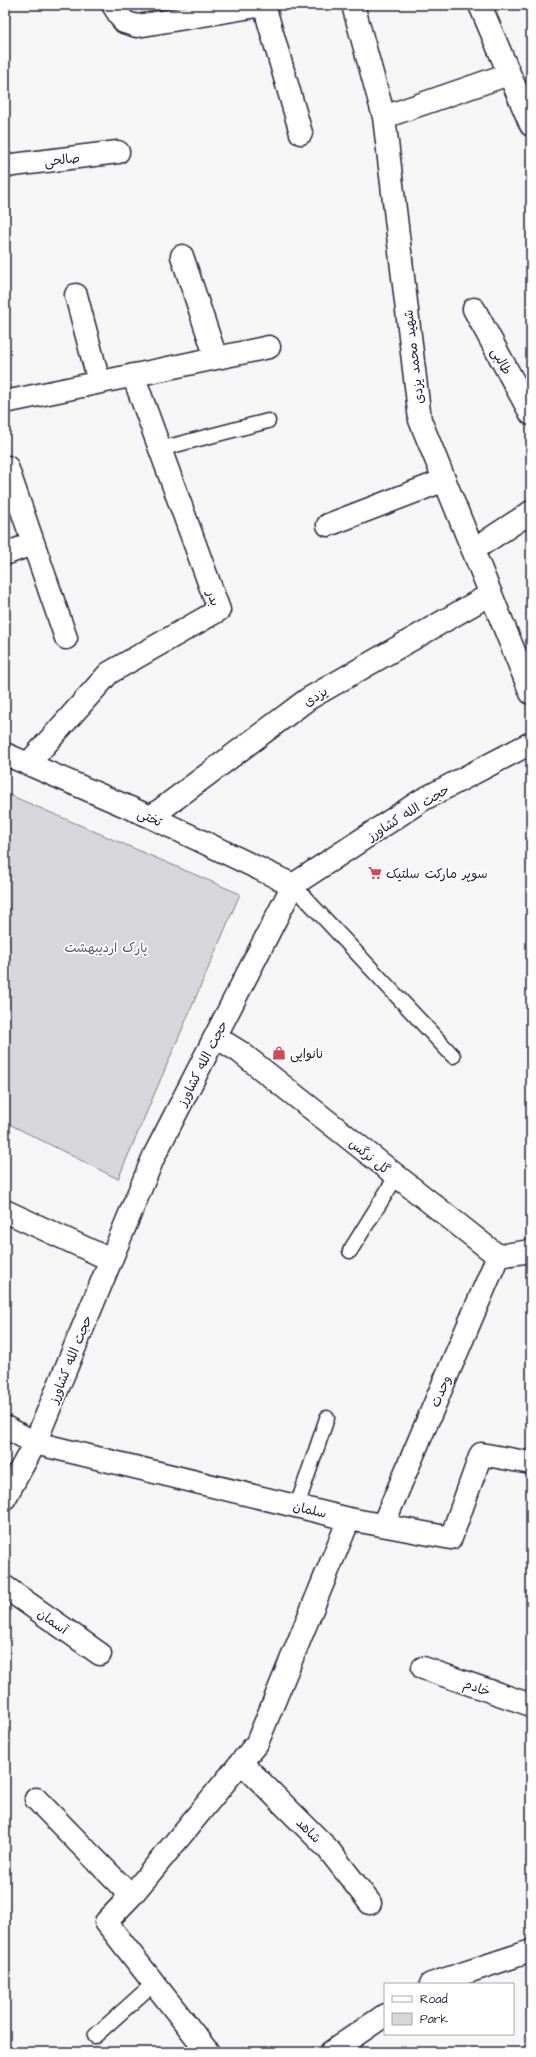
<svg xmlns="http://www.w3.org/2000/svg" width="536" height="2057" viewBox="0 0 536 2057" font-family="'Architects Daughter','Playpen Sans Arabic',sans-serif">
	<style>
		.green { fill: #d7d7db; stroke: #7c7c8b }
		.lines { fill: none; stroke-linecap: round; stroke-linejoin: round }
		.lane-casing { stroke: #22223b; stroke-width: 17 }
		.street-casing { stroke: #22223b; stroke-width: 25 }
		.secondary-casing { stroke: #22223b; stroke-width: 25 }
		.lane { stroke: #fff; stroke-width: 14 }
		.street { stroke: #fff; stroke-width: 22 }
		.secondary { stroke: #fff; stroke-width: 22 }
		.labels { text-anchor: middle; stroke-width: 3.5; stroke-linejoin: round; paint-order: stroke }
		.street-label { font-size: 13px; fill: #22223b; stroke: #fff }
		.poi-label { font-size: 13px; fill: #22223b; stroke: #fff; text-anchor: start }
		.park-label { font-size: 13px; fill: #58586b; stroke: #fff }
	</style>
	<rect width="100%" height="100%" fill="#f6f6f7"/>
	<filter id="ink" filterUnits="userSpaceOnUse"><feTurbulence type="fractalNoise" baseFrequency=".025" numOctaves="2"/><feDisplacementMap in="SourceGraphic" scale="8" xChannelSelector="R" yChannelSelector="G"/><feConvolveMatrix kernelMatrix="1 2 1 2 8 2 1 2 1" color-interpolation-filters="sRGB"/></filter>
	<g filter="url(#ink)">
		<!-- green -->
		<path class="green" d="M5 793 240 894 118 1179 5 1122Z"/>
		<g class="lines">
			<!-- lane casing -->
			<g class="lane-casing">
				<path id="lane" d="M160 449 268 421
					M293 885 453 1056
					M350 1251 396 1177
					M297 1506 327 1418
					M95 2036 154 1983"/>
			</g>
			<!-- street casing -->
			<g class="street-casing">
				<path id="street" d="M113 5 124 22 137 26 263 5
					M264 5 301 133
					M353 5 384 117 420 420 531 693
					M480 5 531 125
					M384 117 509 74
					M5 166 118 152
					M182 256 216 358
					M76 295 99 382
					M474 309 531 414
					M5 402 269 347
					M7 467 66 638
					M328 525 445 480
					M473 550 531 512
					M5 554 32 544
					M5 754 151 817 293 885
					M28 764 109 673 219 610 133 375
					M151 817 308 699 491 594
					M216 1037 240 1052 498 1256 531 1251
					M5 1211 111 1260
					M5 1427 35 1443 349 1519 451 1538 481 1454 531 1463
					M383 1525 498 1256
					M5 1587 100 1654
					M423 1668 531 1705
					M241 1762 328 1849 370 1903
					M36 1799 131 1896
					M431 1984 531 1951
					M208 2052 106 1922 131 1896 257 1743 349 1519
					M331 2052 385 2015"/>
			</g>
			<!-- secondary casing -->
			<g class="secondary-casing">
				<path id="secondary" d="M5 1498 35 1443 154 1156 293 885 422 800 531 743"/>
			</g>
			<!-- lane -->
			<use href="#lane" class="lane"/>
			<!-- street -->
			<use href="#street" class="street"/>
			<!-- secondary -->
			<use href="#secondary" class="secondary"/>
		</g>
	</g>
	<!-- icons -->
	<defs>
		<g id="supermarket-bare" transform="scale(1.08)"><path d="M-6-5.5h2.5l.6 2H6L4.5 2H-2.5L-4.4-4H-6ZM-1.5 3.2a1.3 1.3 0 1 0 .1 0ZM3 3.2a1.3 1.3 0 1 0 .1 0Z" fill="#d1495b" stroke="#fff" stroke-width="2.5" paint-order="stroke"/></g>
		<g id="shop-bare" transform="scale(1.08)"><path d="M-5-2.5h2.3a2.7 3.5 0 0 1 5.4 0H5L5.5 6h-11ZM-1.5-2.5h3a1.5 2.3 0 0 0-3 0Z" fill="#d1495b" stroke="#fff" stroke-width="2.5" paint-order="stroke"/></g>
	</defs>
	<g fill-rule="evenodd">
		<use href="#supermarket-bare" x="375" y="873"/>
		<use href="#shop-bare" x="279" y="1053"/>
	</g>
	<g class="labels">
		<!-- street labels -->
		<g class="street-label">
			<text transform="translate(62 159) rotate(-7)" y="5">صالحی</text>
			<text transform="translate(413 357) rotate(-97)" y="5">شهید محمد یزدی</text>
			<text transform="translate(502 361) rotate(61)" y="5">طالبی</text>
			<text transform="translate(214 598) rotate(72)" y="5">بدر</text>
			<text transform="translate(315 696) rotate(-32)" y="5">یزدی</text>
			<text transform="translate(408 812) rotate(-32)" y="5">حجت الله کشاورز</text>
			<text transform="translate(150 817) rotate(24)" y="5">تختی</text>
			<text transform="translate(202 1063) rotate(-63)" y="5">حجت الله کشاورز</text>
			<text transform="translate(370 1156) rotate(39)" y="5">گل نرگس</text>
			<text transform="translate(70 1359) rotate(-68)" y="5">حجت الله کشاورز</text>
			<text transform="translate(440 1391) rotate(-67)" y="5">وحدت</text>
			<text transform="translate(310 1509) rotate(13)" y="5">سلمان</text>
			<text transform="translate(53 1621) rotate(35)" y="5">آسمان</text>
			<text transform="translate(477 1687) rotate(19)" y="5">خادم</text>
			<text transform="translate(309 1830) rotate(45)" y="5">شاهد</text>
		</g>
		<!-- poi labels -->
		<g class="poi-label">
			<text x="386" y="878">سوپر مارکت سلتیک</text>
			<text x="290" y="1058">نانوایی</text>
		</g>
		<!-- park labels -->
		<g class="park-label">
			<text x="106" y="952">پارک اردیبهشت</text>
		</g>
	</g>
	<!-- margin -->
	<rect width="536" height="2057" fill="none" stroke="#fff" stroke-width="20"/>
	<rect x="10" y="10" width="516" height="2037" fill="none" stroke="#22223b" stroke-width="1.5" filter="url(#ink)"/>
	<!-- legend -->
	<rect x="384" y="1983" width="130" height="52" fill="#ffffff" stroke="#a7a7b1"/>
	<rect x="392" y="1996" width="20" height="6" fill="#ffffff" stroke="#a7a7b1"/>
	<text x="420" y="2003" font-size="12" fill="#22223b">Road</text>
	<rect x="392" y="2013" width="20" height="12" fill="#d7d7db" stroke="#a7a7b1"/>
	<text x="420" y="2023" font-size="12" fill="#22223b">Park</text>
</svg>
